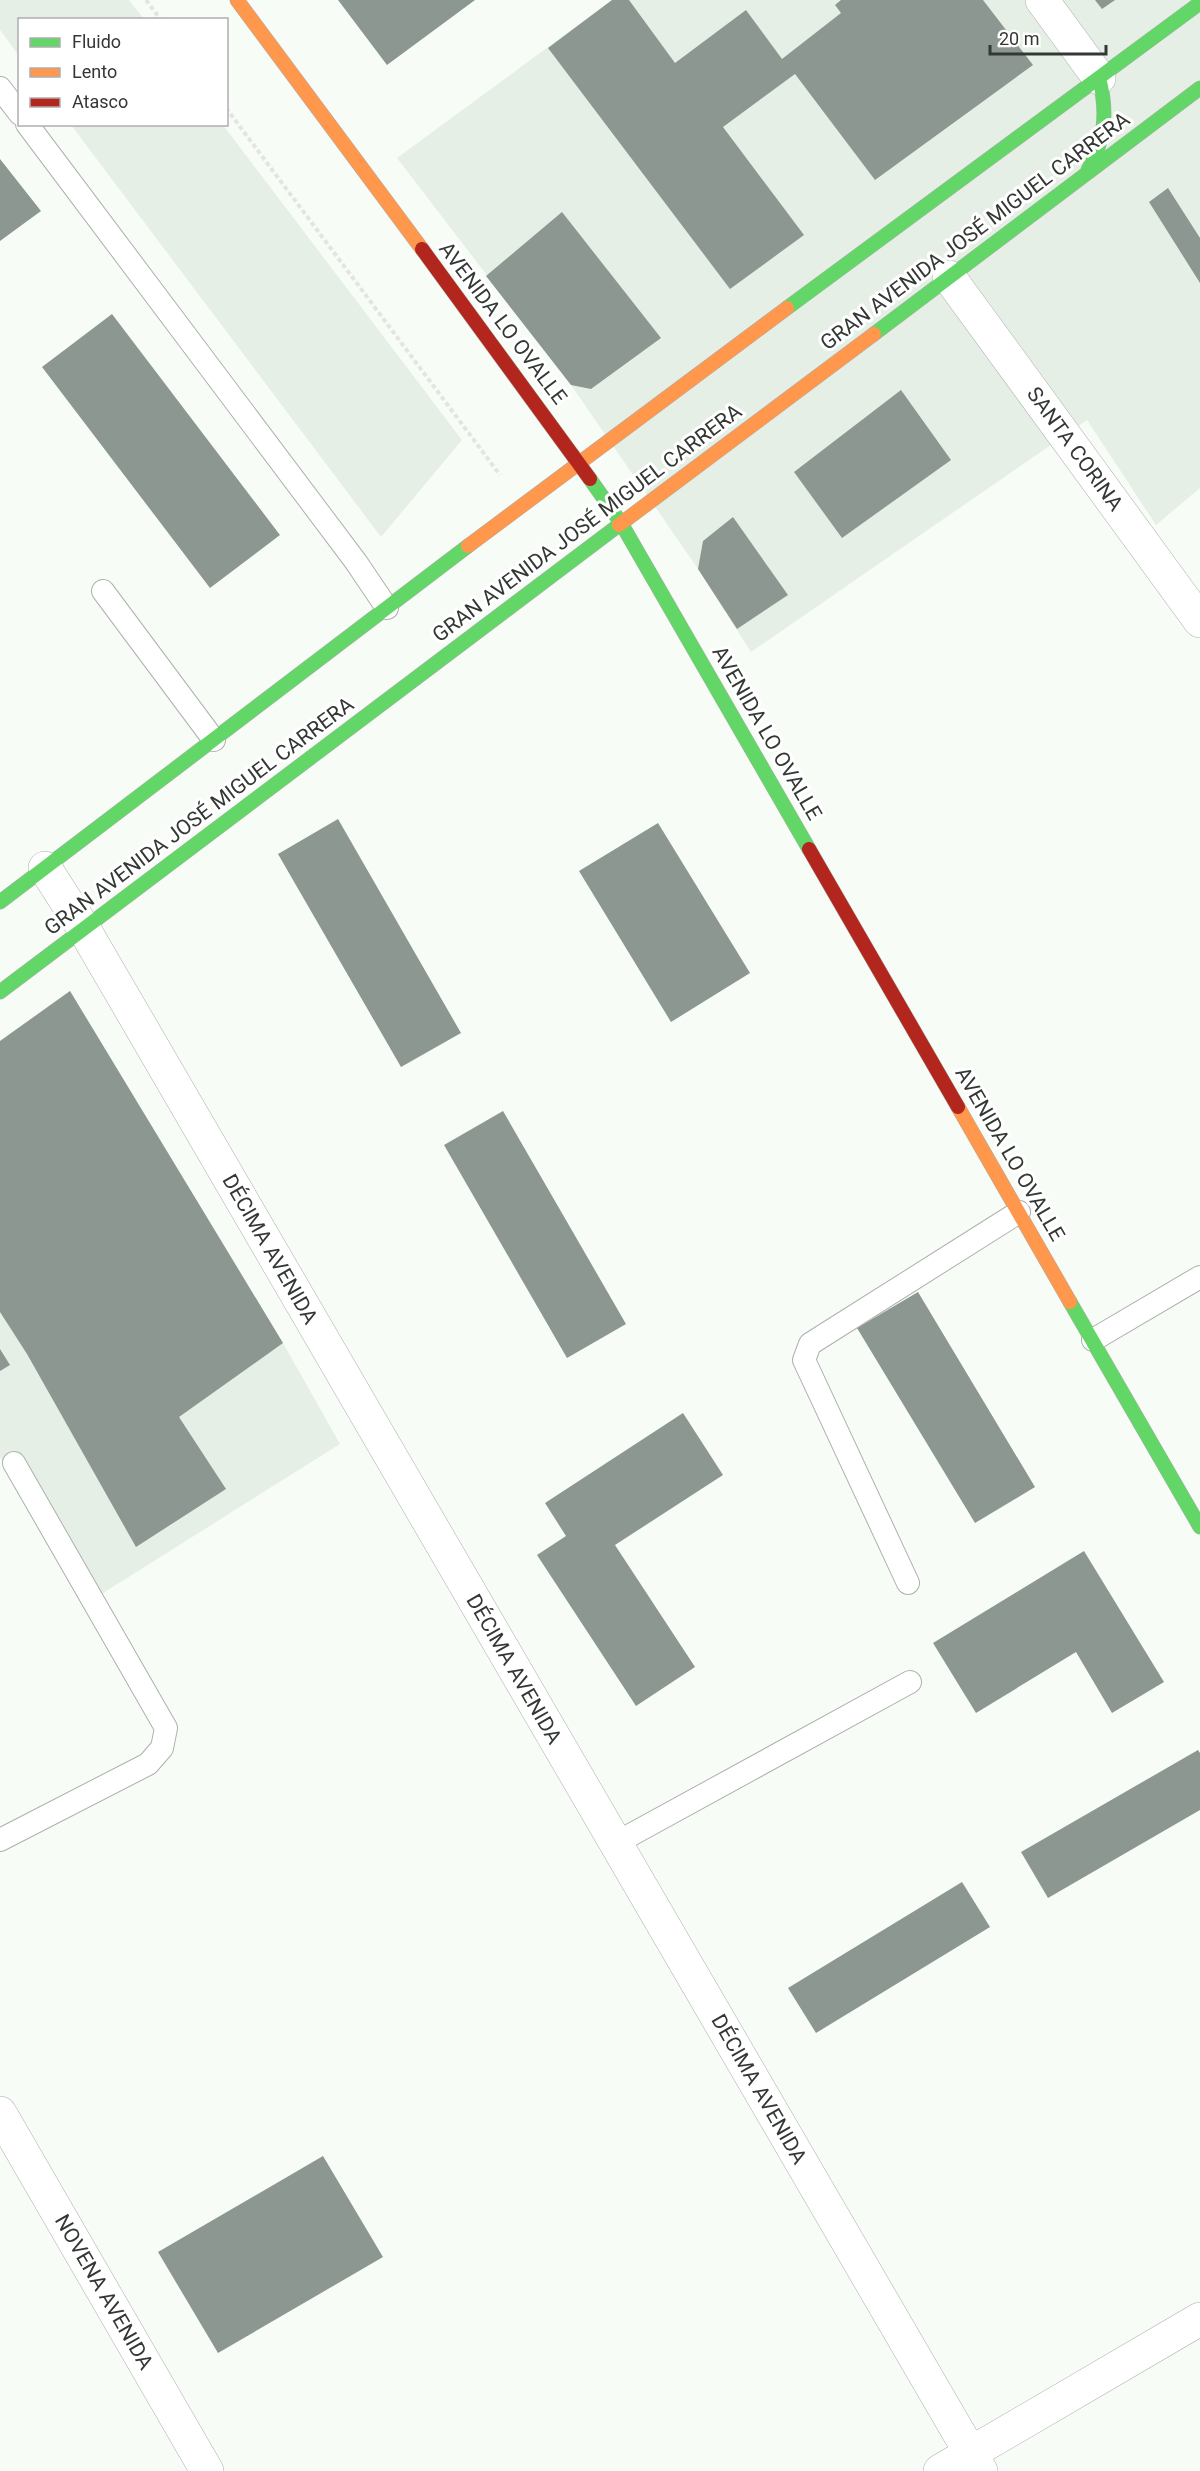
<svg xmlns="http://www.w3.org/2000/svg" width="1200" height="2471" viewBox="0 0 1200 2471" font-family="Roboto,sans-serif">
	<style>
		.built { fill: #e6efe6 }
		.building { fill: #8c9792 }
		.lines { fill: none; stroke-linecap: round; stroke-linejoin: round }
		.lane-casing { stroke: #adb0ad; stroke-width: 24 }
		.street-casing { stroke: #adb0ad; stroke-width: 34 }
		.fast-casing { stroke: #adb0ad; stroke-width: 15 }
		.slow-casing { stroke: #adb0ad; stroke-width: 15 }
		.jam-casing { stroke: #adb0ad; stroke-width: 15 }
		.path { stroke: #e3e5e3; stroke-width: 4; stroke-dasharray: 4.5 3; stroke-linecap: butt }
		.lane { stroke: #fefffe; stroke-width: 22 }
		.street { stroke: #fefffe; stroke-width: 33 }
		.fast { stroke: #63d668; stroke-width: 14 }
		.slow { stroke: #ff974d; stroke-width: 14 }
		.jam { stroke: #b3261e; stroke-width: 14 }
		.labels { text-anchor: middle; stroke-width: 6; stroke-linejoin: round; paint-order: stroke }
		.street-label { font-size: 21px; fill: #343834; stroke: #fff }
	</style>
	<rect width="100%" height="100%" fill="#f7fcf7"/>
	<!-- built -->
	<path class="built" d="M0 0H129L144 19 20 20 19 56 0 30Z
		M612 0H1200V488L1156 525 1087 420 751 652 698 569 571 385 397 158Z
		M71 125H223L462 440 381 537Z
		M70 991 283 1343 340 1444 92 1600 0 1457V1041Z"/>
	<!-- building -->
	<path class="building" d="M338 0H475L387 65Z
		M612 0H629L675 63 746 10 782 59 841 13 835 5 841 0H983L1033 65 875 180 795 74 723 127 804 235 730 289 548 48Z
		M1095 0H1115L1102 9Z
		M0 159 41 211 0 241Z
		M1168 188 1200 238V283L1149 202Z
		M562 212 661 338 591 389 571 385 486 276Z
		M112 314 280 535 210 588 42 367Z
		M901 390 951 460 842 538 794 472Z
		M733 517 788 595 737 629 698 569 703 541Z
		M338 819 461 1033 401 1067 278 854Z
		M658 823 750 973 671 1022 579 871Z
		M70 991 283 1343 179 1417 226 1489 136 1547 27 1354 0 1312V1041Z
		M503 1111 626 1324 567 1358 444 1145Z
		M918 1292 1035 1487 975 1523 857 1328Z
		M0 1349 10 1365 0 1371Z
		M683 1413 723 1475 615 1545 695 1667 636 1706 537 1555 566 1536 545 1503Z
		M1084 1551 1164 1682 1112 1713 1076 1652 976 1713 933 1643Z
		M1198 1750 1200 1753V1810L1048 1898 1021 1852Z
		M962 1882 990 1927 816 2033 788 1988Z
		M323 2156 383 2257 218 2353 158 2252Z"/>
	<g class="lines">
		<!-- lane casing -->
		<g class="lane-casing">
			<path id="lane" d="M0 88 20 114
				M27 124 356 562 387 608
				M103 591 214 740
				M1093 1340 1200 1277
				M908 1583 804 1360 810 1344 1019 1212
				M0 1840 148 1764 162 1748 166 1728 14 1463
				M616 1843 910 1682"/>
		</g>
		<!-- street casing -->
		<g class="street-casing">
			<path id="street" d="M1042 0 1099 78
				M949 277 1200 621
				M45 868 84 929 981 2471
				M0 2113 207 2471
				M940 2471 1200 2319"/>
		</g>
		<!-- fast casing -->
		<g class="fast-casing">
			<path id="fast" d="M1088 170C1105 140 1108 112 1099 78
				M787 308 1200 3
				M874 334 1200 88
				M590 479 621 523 809 849
				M0 902 468 546
				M0 992 619 525
				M1070 1302 1200 1527"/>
		</g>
		<!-- slow casing -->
		<g class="slow-casing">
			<path id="slow" d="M237 0 422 249
				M619 525 874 334
				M468 546 787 308
				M958 1107 1070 1302"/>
		</g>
		<!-- jam casing -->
		<g class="jam-casing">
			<path id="jam" d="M422 249 590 479
				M809 849 958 1107"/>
		</g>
		<!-- path -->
		<path class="path" d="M146 0 161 20
			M226 108 500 475"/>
		<!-- lane -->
		<use href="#lane" class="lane"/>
		<!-- street -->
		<use href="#street" class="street"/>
		<!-- fast -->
		<use href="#fast" class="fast"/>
		<!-- slow -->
		<use href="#slow" class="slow"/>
		<!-- jam -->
		<use href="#jam" class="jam"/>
	</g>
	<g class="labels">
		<!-- street labels -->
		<g class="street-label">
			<text transform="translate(975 231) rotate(-37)" y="7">GRAN AVENIDA JOSÉ MIGUEL CARRERA</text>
			<text transform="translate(503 323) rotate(53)" y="7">AVENIDA LO OVALLE</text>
			<text transform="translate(1075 449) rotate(54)" y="7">SANTA CORINA</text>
			<text transform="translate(587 523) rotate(-37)" y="7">GRAN AVENIDA JOSÉ MIGUEL CARRERA</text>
			<text transform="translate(767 733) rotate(60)" y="7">AVENIDA LO OVALLE</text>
			<text transform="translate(199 816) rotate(-37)" y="7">GRAN AVENIDA JOSÉ MIGUEL CARRERA</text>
			<text transform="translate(1010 1154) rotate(60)" y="7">AVENIDA LO OVALLE</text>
			<text transform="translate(270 1249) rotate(60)" y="7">DÉCIMA AVENIDA</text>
			<text transform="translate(514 1669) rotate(60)" y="7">DÉCIMA AVENIDA</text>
			<text transform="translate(759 2089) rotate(60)" y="7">DÉCIMA AVENIDA</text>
			<text transform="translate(104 2292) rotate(60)" y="7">NOVENA AVENIDA</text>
		</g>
	</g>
	<!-- legend -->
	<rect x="18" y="18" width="210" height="108" fill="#ffffff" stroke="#aeafae" stroke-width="1.5"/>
	<rect x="30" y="38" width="30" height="9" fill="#63d668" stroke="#aeafae" stroke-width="1.5"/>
	<text x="72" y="48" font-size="18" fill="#343834">Fluido</text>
	<rect x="30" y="68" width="30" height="9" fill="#ff974d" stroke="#aeafae" stroke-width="1.5"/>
	<text x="72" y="78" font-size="18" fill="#343834">Lento</text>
	<rect x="30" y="98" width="30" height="9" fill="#b3261e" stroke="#aeafae" stroke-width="1.5"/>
	<text x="72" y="108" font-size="18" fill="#343834">Atasco</text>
	<!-- scale -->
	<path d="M990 45v9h116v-9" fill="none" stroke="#343834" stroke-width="3"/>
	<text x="999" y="45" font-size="18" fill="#343834" stroke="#ffffff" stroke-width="4.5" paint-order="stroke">20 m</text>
</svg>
